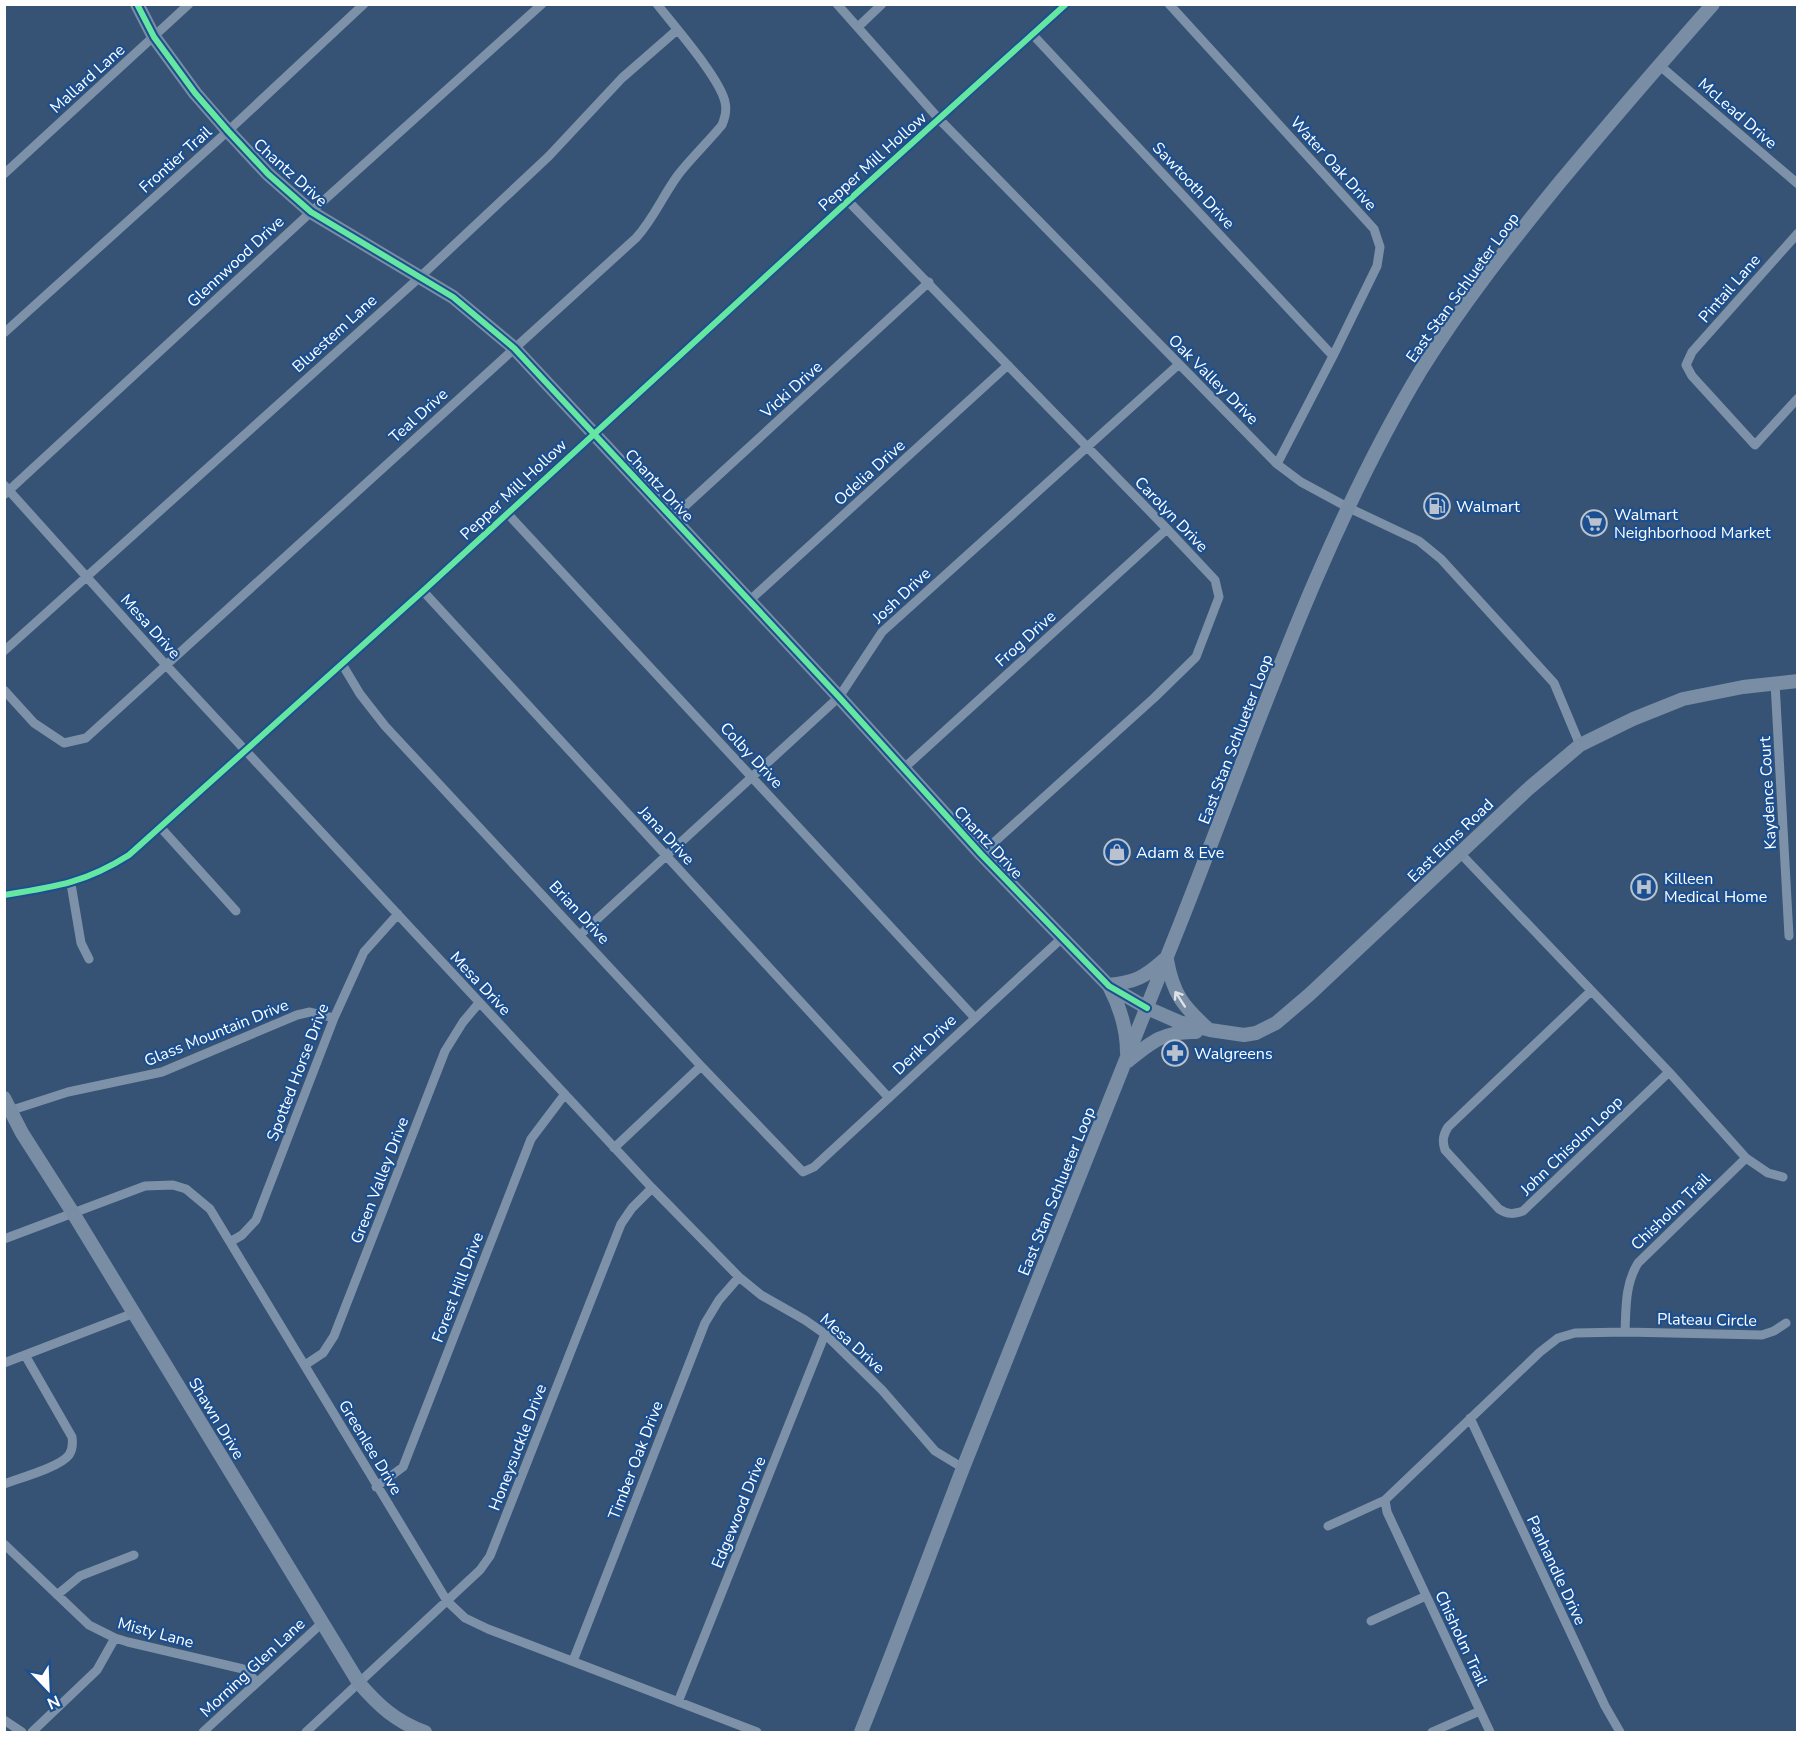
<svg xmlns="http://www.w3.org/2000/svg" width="1802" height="1737" viewBox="0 0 1802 1737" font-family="'Nunito Sans',sans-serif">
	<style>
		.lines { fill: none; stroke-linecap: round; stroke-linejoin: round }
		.street { stroke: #7d92a8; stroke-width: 9 }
		.secondary { stroke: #798da4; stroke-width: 14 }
		.cycleway-casing { stroke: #1b4f8f; stroke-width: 10 }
		.cycleway { stroke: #66e7a1; stroke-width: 6 }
		.oneway { stroke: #dee2e8 }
		.labels { text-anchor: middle; stroke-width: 4.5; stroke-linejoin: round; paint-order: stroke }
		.street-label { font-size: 16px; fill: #fff; stroke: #1b4f8f }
		.poi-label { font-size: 16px; fill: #fff; stroke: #1b4f8f; text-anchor: start }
	</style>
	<rect width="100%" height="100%" fill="#365274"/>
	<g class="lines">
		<!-- street -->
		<path class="street" d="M837 4 939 119 1277 464 1301 482 1349 508 1419 541 1441 559 1554 683 1580 745
			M1169 4 1374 229 1380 247 1377 266 1333 356 1277 464
			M858 27 882 4
			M1033 35 1333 356
			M1659 65 1798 184
			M4 174 189 4
			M848 201 1167 529 1215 580 1219 597 1196 657 1154 698 981 854
			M1798 233 1692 352 1686 365 1692 376 1755 445 1798 398
			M4 333 228 131 364 4
			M4 485 166 665 652 1188 739 1277 761 1295 805 1320 825 1334 882 1390 935 1451 963 1468
			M5 494 311 212 542 4
			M507 513 975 1018
			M672 518 929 282
			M423 591 889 1098
			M750 600 1008 365
			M4 651 420 277 549 156 622 78 677 30
			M342 664 360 694 385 726 701 1066 803 1172 814 1167 1062 938
			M1775 683 1789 936
			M4 690 34 723 64 743 86 738 636 238C654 218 662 197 678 175 691 158 708 142 722 125 725 118 727 110 725 102 720 78 674 26 657 4
			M903 769 1167 529
			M161 828 236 911
			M1459 852 1669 1072 1746 1158 1768 1173 1783 1177
			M71 884 81 943 89 959
			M4 895C55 887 85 883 129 855L423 591 848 201 1066 4
			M581 934 839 697 882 632 1178 365
			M1591 991 1448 1127C1443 1135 1442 1141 1445 1150L1499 1209C1508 1215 1514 1214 1523 1211L1669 1072
			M6 1112 68 1092 162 1072 297 1015 310 1012 334 1018
			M614 1148 701 1066
			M4 1239 145 1186 173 1185 186 1189 210 1209 447 1601 465 1618 488 1629 757 1732
			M230 1242 242 1235 256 1220 334 1018 364 952 398 914
			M1625 1332C1626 1308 1625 1284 1638 1263L1746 1158
			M4 1363 134 1313
			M305 1365 323 1353 334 1336 445 1051 463 1022 479 1003
			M1470 1418 1605 1706 1620 1732
			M4 1484C20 1478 60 1467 69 1455 73 1449 73 1444 72 1437L25 1355
			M376 1487 403 1467 531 1139 565 1094
			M1328 1526 1385 1500
			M4 1544 89 1625 115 1638 128 1642 243 1669 257 1682
			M57 1595 80 1576 134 1555
			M1371 1621 1426 1596
			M573 1661 705 1323 719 1300 739 1277
			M678 1702 825 1334
			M4 1720 22 1732
			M32 1732 97 1670 115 1638
			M203 1732 322 1623
			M306 1732 480 1570 490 1556 621 1224 632 1208 652 1188
			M1432 1732 1480 1711
			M1490 1732 1387 1512 1385 1500 1540 1352 1558 1338 1575 1333 1625 1332 1762 1335 1774 1331 1786 1323"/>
		<!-- secondary -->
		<path class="secondary" d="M137 4 154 37 195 93 228 131 268 174 311 212 453 297 514 348 839 697 981 854 1109 986 1147 1008 1179 1022 1210 1030 1244 1035 1256 1033 1276 1023 1310 994 1527 790 1580 745 1633 719 1683 699 1743 687 1798 681
			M1167 960C1173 994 1183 1006 1208 1029
			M1108 985C1135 982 1144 978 1165 959
			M1109 986C1120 1007 1127 1029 1127 1053
			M1128 1061C1151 1042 1164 1031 1196 1032
			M4 1098 22 1133 73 1213 359 1683C378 1705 396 1722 425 1732
			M861 1732C896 1645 929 1556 963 1468 1034 1287 1108 1106 1180 924 1253 740 1319 540 1421 370 1462 304 1511 242 1560 182 1610 122 1661 63 1713 4"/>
		<!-- cycleway casing -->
		<g class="cycleway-casing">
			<path id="cycleway" d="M137 4 154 37 195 93 228 131 268 174 311 212 453 297 514 348 839 697 981 854 1109 986 1147 1008
				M4 895C55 887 85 883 129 855L423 591 848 201 1066 4"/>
		</g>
		<!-- cycleway -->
		<use href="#cycleway" class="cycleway"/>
	</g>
	<!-- one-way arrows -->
	<defs><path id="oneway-shaft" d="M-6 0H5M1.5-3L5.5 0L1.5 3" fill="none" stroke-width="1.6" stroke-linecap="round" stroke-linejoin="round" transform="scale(1.5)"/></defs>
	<use class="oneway" href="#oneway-shaft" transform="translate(1180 999) rotate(-123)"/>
	<!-- icons -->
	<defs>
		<g id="fuel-ring" transform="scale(1.35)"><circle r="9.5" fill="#1b4f8f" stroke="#b9c2ce" stroke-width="1.5"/><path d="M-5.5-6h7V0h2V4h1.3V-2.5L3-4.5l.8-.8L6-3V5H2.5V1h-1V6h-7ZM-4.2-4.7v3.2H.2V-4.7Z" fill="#b9c2ce"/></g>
		<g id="supermarket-ring" transform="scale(1.35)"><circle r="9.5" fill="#1b4f8f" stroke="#b9c2ce" stroke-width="1.5"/><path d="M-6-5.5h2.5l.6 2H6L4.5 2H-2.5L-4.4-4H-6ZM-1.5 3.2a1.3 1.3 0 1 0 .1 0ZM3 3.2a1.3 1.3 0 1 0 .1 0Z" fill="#b9c2ce"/></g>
		<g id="shop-ring" transform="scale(1.35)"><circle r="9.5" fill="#1b4f8f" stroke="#b9c2ce" stroke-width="1.5"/><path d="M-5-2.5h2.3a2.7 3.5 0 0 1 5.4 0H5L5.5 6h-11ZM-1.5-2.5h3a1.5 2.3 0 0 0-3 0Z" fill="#b9c2ce"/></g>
		<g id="hospital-ring" transform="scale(1.35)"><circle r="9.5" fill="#1b4f8f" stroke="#b9c2ce" stroke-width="1.5"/><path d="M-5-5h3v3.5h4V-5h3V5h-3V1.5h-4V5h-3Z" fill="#b9c2ce"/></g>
		<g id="pharmacy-ring" transform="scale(1.35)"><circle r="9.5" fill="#1b4f8f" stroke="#b9c2ce" stroke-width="1.5"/><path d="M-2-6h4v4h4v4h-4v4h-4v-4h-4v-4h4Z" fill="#b9c2ce"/></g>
	</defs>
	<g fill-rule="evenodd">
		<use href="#fuel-ring" x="1437" y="506"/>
		<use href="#supermarket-ring" x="1594" y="523"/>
		<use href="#shop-ring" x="1117" y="852"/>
		<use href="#hospital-ring" x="1644" y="887"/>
		<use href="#pharmacy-ring" x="1175" y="1053"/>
	</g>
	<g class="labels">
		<!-- street labels -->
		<g class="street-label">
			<text transform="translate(87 78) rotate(-42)" y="6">Mallard Lane</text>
			<text transform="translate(1738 113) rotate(41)" y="6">McLead Drive</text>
			<text transform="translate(175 159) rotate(-42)" y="6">Frontier Trail</text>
			<text transform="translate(872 161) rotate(-42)" y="6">Pepper Mill Hollow</text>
			<text transform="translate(1334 163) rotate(48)" y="6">Water Oak Drive</text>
			<text transform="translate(291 172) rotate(42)" y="6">Chantz Drive</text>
			<text transform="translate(1194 185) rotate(47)" y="6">Sawtooth Drive</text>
			<text transform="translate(235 261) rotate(-43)" y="6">Glennwood Drive</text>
			<text transform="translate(1462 287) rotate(-54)" y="6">East Stan Schlueter Loop</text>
			<text transform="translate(1729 288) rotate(-49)" y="6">Pintail Lane</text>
			<text transform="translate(334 333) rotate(-42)" y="6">Bluestem Lane</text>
			<text transform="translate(1214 379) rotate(45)" y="6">Oak Valley Drive</text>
			<text transform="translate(791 389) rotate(-42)" y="6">Vicki Drive</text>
			<text transform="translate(418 415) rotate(-42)" y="6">Teal Drive</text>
			<text transform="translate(869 472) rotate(-42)" y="6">Odelia Drive</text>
			<text transform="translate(660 485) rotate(47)" y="6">Chantz Drive</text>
			<text transform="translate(513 489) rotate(-43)" y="6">Pepper Mill Hollow</text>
			<text transform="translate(1172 514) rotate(46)" y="6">Carolyn Drive</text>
			<text transform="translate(901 595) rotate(-43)" y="6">Josh Drive</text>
			<text transform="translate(151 626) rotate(48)" y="6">Mesa Drive</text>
			<text transform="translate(1025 638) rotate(-42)" y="6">Frog Drive</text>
			<text transform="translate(1235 739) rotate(-69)" y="6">East Stan Schlueter Loop</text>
			<text transform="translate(752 755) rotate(47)" y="6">Colby Drive</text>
			<text transform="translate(1767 793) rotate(-93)" y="6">Kaydence Court</text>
			<text transform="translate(667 835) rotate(47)" y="6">Jana Drive</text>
			<text transform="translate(1450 840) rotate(-44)" y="6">East Elms Road</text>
			<text transform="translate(989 842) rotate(47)" y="6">Chantz Drive</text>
			<text transform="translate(580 912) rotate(47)" y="6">Brian Drive</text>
			<text transform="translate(481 983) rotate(47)" y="6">Mesa Drive</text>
			<text transform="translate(216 1032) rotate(-22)" y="6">Glass Mountain Drive</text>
			<text transform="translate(924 1044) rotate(-43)" y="6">Derik Drive</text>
			<text transform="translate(297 1072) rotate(-69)" y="6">Spotted Horse Drive</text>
			<text transform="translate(1571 1145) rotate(-44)" y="6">John Chisolm Loop</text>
			<text transform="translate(379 1180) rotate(-69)" y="6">Green Valley Drive</text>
			<text transform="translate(1056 1191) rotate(-68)" y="6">East Stan Schlueter Loop</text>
			<text transform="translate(1670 1211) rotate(-44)" y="6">Chisholm Trail</text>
			<text transform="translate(457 1287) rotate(-69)" y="6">Forest Hill Drive</text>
			<text transform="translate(1707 1319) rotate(1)" y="6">Plateau Circle</text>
			<text transform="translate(853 1343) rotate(42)" y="6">Mesa Drive</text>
			<text transform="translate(217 1418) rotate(59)" y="6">Shawn Drive</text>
			<text transform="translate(371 1447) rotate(59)" y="6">Greenlee Drive</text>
			<text transform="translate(517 1447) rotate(-69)" y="6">Honeysuckle Drive</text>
			<text transform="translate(635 1460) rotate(-69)" y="6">Timber Oak Drive</text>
			<text transform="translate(738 1512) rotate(-68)" y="6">Edgewood Drive</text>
			<text transform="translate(1557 1570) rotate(65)" y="6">Panhandle Drive</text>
			<text transform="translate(156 1632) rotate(15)" y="6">Misty Lane</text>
			<text transform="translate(1462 1638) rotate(65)" y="6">Chisholm Trail</text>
			<text transform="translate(252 1667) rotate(-43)" y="6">Morning Glen Lane</text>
		</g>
		<!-- poi labels -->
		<g class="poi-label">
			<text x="1456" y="512">Walmart</text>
			<text x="1614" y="520">Walmart<tspan x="1614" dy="18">Neighborhood Market</tspan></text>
			<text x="1136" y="858">Adam &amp; Eve</text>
			<text x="1664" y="884">Killeen<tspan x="1664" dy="18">Medical Home</tspan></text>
			<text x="1194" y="1059">Walgreens</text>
		</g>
	</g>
	<!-- border -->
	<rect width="1802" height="1737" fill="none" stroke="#ffffff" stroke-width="12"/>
	<!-- north arrow -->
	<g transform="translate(48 1689) rotate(157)" stroke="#1b4f8f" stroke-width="4.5" paint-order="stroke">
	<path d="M0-4.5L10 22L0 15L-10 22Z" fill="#ffffff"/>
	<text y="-9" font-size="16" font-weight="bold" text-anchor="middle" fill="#ffffff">N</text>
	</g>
</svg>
